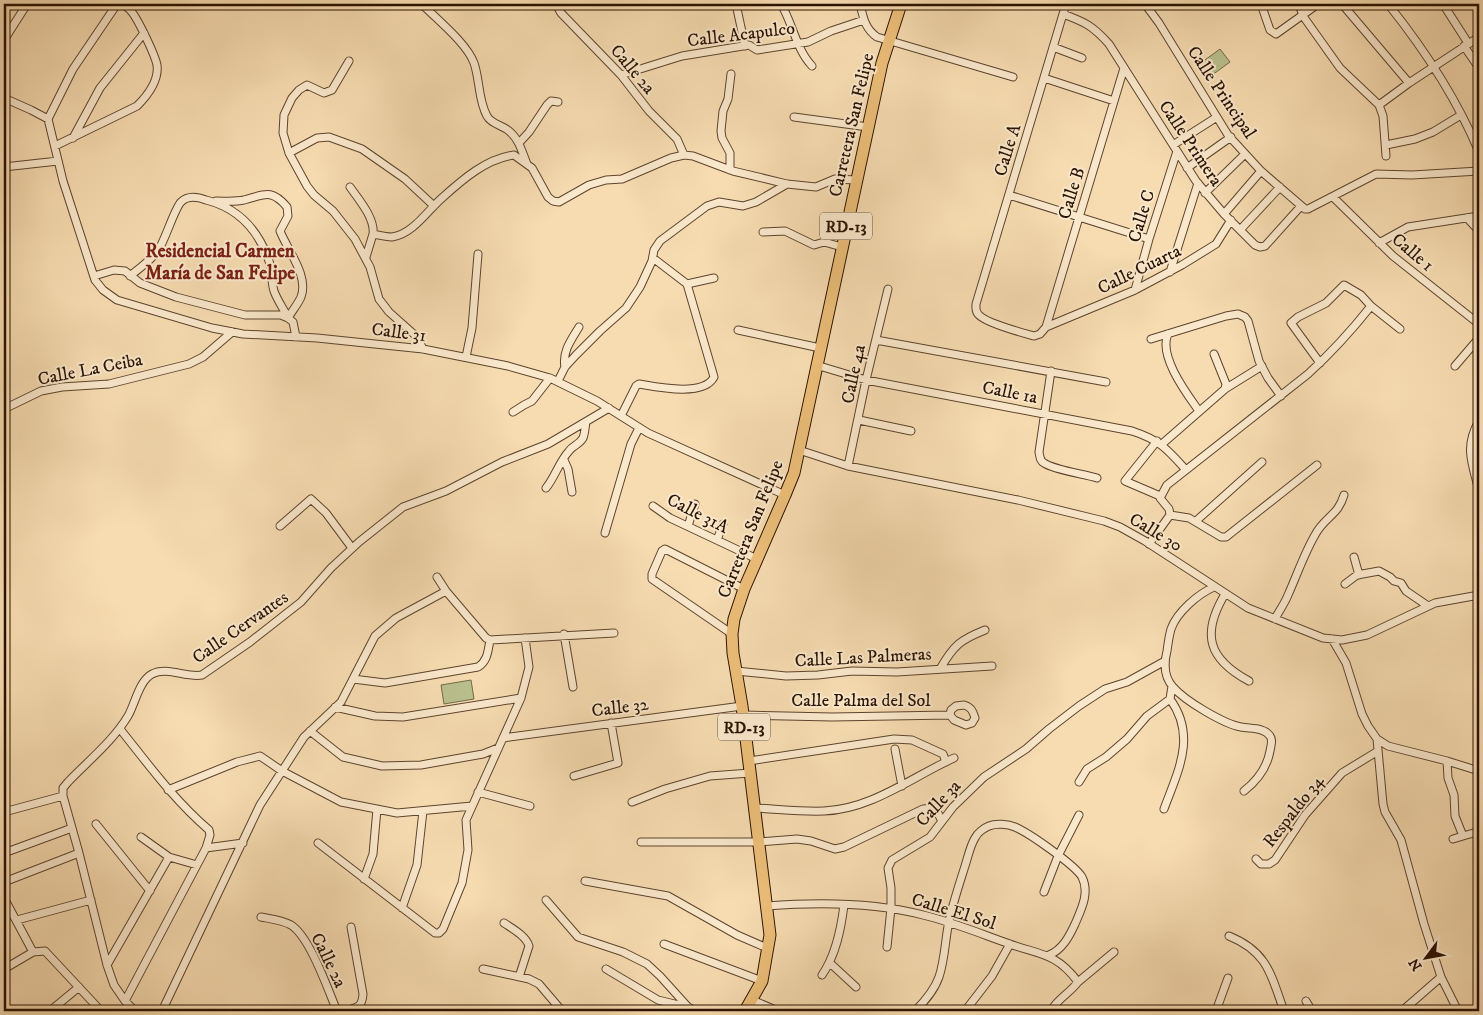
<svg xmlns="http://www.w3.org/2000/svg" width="1483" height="1015" viewBox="0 0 1483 1015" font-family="'IM FELL DW Pica',serif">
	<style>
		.green { fill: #b9c18e; stroke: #726a48 }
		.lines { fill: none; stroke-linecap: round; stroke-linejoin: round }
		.street-casing { stroke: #5d442d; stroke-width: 9 }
		.primary-casing { stroke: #2a1201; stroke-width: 13 }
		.street { stroke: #fae8cc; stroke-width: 7 }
		.primary { stroke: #ecbe78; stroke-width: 11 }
		.labels { text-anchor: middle; stroke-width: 4; stroke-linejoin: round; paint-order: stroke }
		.shield { fill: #fae8cc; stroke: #68523e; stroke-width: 1 }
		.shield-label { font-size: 16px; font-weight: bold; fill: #2a1201 }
		.street-label { font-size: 18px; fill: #2a1201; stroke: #fae8cc }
		.neighbourhood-label { font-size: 19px; font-weight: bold; fill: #7a1f14; stroke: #fae8cc }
	</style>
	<rect width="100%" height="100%" fill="#f7dcb1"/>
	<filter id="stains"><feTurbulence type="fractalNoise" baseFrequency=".004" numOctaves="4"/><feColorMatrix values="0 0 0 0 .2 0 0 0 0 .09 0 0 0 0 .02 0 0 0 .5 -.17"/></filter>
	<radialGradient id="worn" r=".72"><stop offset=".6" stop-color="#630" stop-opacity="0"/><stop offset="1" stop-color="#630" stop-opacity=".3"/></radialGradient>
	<!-- green -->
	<path class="green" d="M1220 49 1230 62 1208 78 1198 65Z
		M471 680 474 699 444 704 441 685Z"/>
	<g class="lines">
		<!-- street casing -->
		<g class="street-casing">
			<path id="street" d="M420 4 426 8C440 22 467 44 474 63 480 80 478 100 487 116 491 124 502 125 509 131 519 139 522 152 527 164
				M556 4 561 13 621 75 649 111 677 139 684 155
				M736 4 745 46
				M781 4C793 24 796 49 812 66
				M860 4C863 17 865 29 877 37L1013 77
				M1066 4 976 304C976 308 975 312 979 315 986 323 1023 333 1034 336L1040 334 1046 327 1135 290 1182 265 1216 244 1231 220
				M1145 4 1159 23 1228 135 1261 171 1305 209H1308L1376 174 1412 175 1479 171
				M1261 4 1270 30 1276 34 1318 4
				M1299 4 1303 16 1340 68 1379 105 1383 116 1386 156
				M1342 4 1409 83
				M1388 4C1424 49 1457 99 1479 152
				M1443 4 1468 43
				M1063 14C1085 22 1093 26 1109 44L1196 181 1224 214 1255 245 1260 247 1265 246 1301 206
				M4 40 27 4
				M1464 46 1479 68
				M1053 47 1082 58
				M349 61 332 90 324 93 307 85 299 90 292 98 284 115 283 133 289 153 307 186 314 195 333 211 355 239 370 267 379 299 389 312 416 336 423 349
				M621 75 682 56 749 45 757 50 808 42 831 31 864 20
				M1044 78 1114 101
				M4 98 31 110 48 119 63 181 95 280 103 290 117 300 212 328 243 334 317 338 423 349 508 366 550 378 597 401 648 433 785 495
				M1379 105 1409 83 1479 37
				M794 117 868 127
				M48 119 73 69 117 4
				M73 138 100 88 144 33
				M519 143 529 132 547 105 551 101 558 102
				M1173 145 1217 117
				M1386 145 1415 139 1433 132 1461 115
				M55 146 137 106C147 96 159 80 157 65 155 55 138 19 131 11 129 8 125 6 122 4
				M289 153 317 138 329 137 362 149 405 179 434 206
				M4 167 58 161
				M1187 168 1231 137
				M730 170V153L722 138 721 131 723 111 728 99 731 74
				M350 187C359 200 375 218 373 234
				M1205 193 1245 154
				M1009 195 1149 239
				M1333 197 1393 256 1479 324
				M216 201C226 201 235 202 244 200 264 195 271 188 287 207L288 216 280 231C288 251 309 276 301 297 298 304 292 311 288 318
				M1224 214 1261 171
				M1467 218 1479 231
				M1240 230 1280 187
				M763 232 785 231 814 245 824 242 842 247
				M1379 243 1408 227 1479 216
				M366 257 373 234C378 235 386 237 392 237 413 234 427 211 442 198 463 179 486 159 514 155L532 168 548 197 553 201 559 202 589 185 606 180 622 179 671 158 684 155 693 156 733 171 787 184 816 187 835 179 856 180
				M1170 272 1198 183
				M94 276 114 270 125 271 140 283 176 297 245 315H281L288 318 293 322 296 337
				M130 276C141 267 153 259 160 247 166 237 175 208 181 202 188 195 198 197 206 200 238 208 258 229 269 261 272 270 271 281 274 291 277 300 284 309 288 318
				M687 284 714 278
				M1135 290 1149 239 1177 151
				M1371 306 1400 329
				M1046 327 1124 68
				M738 330 820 348
				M1168 334C1158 356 1187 394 1199 411
				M1151 339 1226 316 1238 314 1245 317 1248 321 1259 361 1268 378 1281 396
				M876 340 1106 382
				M466 357 472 328 478 254
				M816 365 866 380 1132 431C1160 440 1168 450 1186 470
				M1455 366 1479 338
				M565 367C562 352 571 340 579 327
				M1051 371 1039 452C1040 457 1040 461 1044 463 1054 470 1084 474 1097 478
				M558 381 565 367 576 355 600 331 626 308 640 287 652 261 654 250 660 241 707 206 719 202 743 206 756 202 787 184
				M1225 389 1262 366
				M4 409 41 391 62 387 109 384 189 364 203 357 232 332
				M513 412 524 405 532 401 550 378
				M621 416 636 386 639 384C657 387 704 397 714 377L687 284 653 258
				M859 420 911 431
				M1479 421C1464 446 1472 464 1479 490
				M1157 441 1125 481 1160 496
				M1162 444 1225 389 1226 384 1214 354
				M799 450 848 466 1018 500 1104 521 1120 527 1145 541 1248 608 1323 638 1342 640 1367 635 1435 603 1479 595
				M564 460 568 469 572 492
				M848 466 866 380 888 289
				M546 488C555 477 559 462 569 451 573 445 579 445 583 438 585 433 585 427 586 422
				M653 506 670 518 757 559
				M1170 515 1189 518 1221 537H1226L1317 465
				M1196 521 1262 462
				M280 526 311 499 326 513 352 548
				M688 526 695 504
				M605 533 631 444 639 428
				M717 540 723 524
				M1149 544 1170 515 1169 509 1160 498 1167 485 1308 374C1331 353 1352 330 1371 306L1361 295 1344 285 1326 303 1298 317 1291 323 1320 363
				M1354 557 1359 575
				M437 577 446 591 486 638 490 640 614 633
				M1345 584 1357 575 1379 571 1390 577 1394 581 1401 583 1406 591 1428 606
				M1214 587C1198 594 1177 612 1171 629 1169 636 1168 644 1167 651 1164 663 1164 677 1173 687 1185 701 1224 724 1241 727 1250 729 1264 727 1270 736 1273 740 1271 745 1270 751 1267 768 1258 780 1244 791
				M1225 594C1201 634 1208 659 1249 681
				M1275 619C1279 611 1285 603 1288 595 1297 575 1304 554 1315 535 1324 517 1338 516 1344 495
				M564 634 573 687
				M732 634 652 579V574L662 551 665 549 744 589
				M1332 639 1346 663 1362 714 1368 726 1377 739 1388 746 1447 761 1479 771
				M940 669C954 645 960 640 985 630
				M736 671 786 676 818 675 852 671 897 672 992 666
				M353 679 385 683 478 667C488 661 488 650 490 640
				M964 705C971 707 973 711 975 718L972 723 966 725 954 720 950 715 951 710 956 706Z
				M335 707 375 716 403 717 521 698
				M743 715 832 717 950 715
				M120 729C148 764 174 800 209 830L210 835 206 848
				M310 731 343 757 382 766 421 765 483 754 498 748
				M503 738 742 706
				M1377 739 1383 804 1385 812 1401 840 1424 924 1441 977 1458 1011
				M895 749 902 786
				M749 761 894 739 912 740 943 754 946 762
				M1447 761 1448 778 1454 795 1455 816 1463 836 1453 839
				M574 776 618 763 611 723
				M1079 782 1087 769 1106 757 1127 739 1147 716 1170 699 1172 686
				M168 790 237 762 260 756 282 771 341 802 397 813 472 806
				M478 792 530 806
				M632 802 665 789 710 776 750 773
				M755 808C778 809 801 812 824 811 872 809 912 777 954 758
				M1164 809C1178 771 1197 736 1170 699
				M4 812 63 796
				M96 824 150 891
				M1463 836 1477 832
				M141 837 169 857 197 865 206 848 243 843
				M641 842H759L797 839 811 841 835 849 844 847 923 809 935 808 942 821
				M318 843 435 933H439L443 929 462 883 468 850 466 820 521 698 529 667 525 638
				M4 853 72 828
				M1256 859 1261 864H1269L1275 860 1305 815 1342 773 1378 751
				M364 879 373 854 377 809
				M585 881 668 896 737 935 767 948
				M4 882 79 853
				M1044 892 1058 856 1079 815
				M4 898 33 952
				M546 900 578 937 623 952 647 964 660 976 688 1007 696 1011
				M767 906C819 902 872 902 923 915 952 922 979 933 1007 943 1039 955 1056 952 1078 982 1071 992 1055 1001 1051 1011
				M402 908 417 865 423 811
				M261 917C271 919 282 920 291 925 310 937 328 990 337 1011
				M17 920 91 900
				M504 923C513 929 526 936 529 946L519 977
				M1229 936C1268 952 1271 975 1284 1011
				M664 944 762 981
				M887 947 891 908V888L888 868 892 860 930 837 953 807 984 777 1026 749 1049 729 1079 706 1105 689 1127 682 1165 661
				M830 963 856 987
				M107 965 169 857
				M4 969 33 952 45 951 101 1011
				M483 969 529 979 539 984 562 1011
				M606 969 658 1000 687 1007
				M822 975C836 955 841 929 844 905
				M1078 982 1114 952
				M752 1000 778 1011
				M125 1001 197 865
				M1306 1001 1312 1011
				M50 1011 79 987
				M135 1011 125 1001 114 985 107 965 79 853 63 796V788L68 782C88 761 113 741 128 716 135 704 139 681 152 674 167 666 186 678 202 675L250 642 301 602 331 568 359 542 403 507 446 491 502 462 548 444 609 408
				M162 1011 260 805 304 737 341 702 375 636 396 618 446 591
				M345 1011C357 1007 362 1008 363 994L351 927
				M915 1011C925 1001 934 991 939 977 945 959 945 940 949 921 953 903 959 885 965 866 968 857 970 846 975 838 977 833 984 828 989 826 996 823 1008 824 1015 827 1029 833 1075 865 1082 877 1090 893 1081 910 1075 924 1069 937 1062 950 1049 955
				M965 1011 992 976 1010 944
				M1216 1011 1228 978
				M1402 1011 1441 977"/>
		</g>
		<!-- primary casing -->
		<g class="primary-casing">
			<path id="primary" d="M745 1011 762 981 770 935 742 706 733 653 732 634 734 619 744 589 785 495 794 473 882 63 901 4"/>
		</g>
		<!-- street -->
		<use href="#street" class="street"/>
		<!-- primary -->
		<use href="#primary" class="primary"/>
	</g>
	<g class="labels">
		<!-- shield labels -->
		<g class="shield">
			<rect x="820" y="212.5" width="52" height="27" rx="4"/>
			<rect x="718" y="713.5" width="52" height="27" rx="4"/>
		</g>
		<g class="shield-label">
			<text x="846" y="232">RD-13</text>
			<text x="744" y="733">RD-13</text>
		</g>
		<!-- street labels -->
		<g class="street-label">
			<text transform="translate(741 34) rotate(-7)" y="6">Calle Acapulco</text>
			<text transform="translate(633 69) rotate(50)" y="6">Calle 2a</text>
			<text transform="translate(1222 92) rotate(56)" y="6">Calle Principal</text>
			<text transform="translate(851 125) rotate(-77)" y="6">Carretera San Felipe</text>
			<text transform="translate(1191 143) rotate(56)" y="6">Calle Primera</text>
			<text transform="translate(1007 150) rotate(-73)" y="6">Calle A</text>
			<text transform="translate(1071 193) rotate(-73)" y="6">Calle B</text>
			<text transform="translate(1141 216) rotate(-73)" y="6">Calle C</text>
			<text transform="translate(1413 252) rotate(40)" y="6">Calle 1</text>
			<text transform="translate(1139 269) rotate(-26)" y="6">Calle Cuarta</text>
			<text transform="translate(399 332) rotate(7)" y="6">Calle 31</text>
			<text transform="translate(90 369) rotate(-11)" y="6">Calle La Ceiba</text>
			<text transform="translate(853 374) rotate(-78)" y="6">Calle 4a</text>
			<text transform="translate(1010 392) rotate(11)" y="6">Calle 1a</text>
			<text transform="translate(698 513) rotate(27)" y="6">Calle 31A</text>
			<text transform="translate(750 529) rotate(-68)" y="6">Carretera San Felipe</text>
			<text transform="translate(1156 532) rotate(31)" y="6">Calle 30</text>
			<text transform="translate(240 627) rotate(-35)" y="6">Calle Cervantes</text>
			<text transform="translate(863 657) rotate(-3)" y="6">Calle Las Palmeras</text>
			<text x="861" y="706">Calle Palma del Sol</text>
			<text transform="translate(620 707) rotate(-7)" y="6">Calle 32</text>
			<text transform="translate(938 803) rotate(-47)" y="6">Calle 3a</text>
			<text transform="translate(1293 811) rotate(-52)" y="6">Respaldo 34</text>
			<text transform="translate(954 911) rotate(17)" y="6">Calle El Sol</text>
			<text transform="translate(329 960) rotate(64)" y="6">Calle 2a</text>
		</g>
		<!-- neighbourhood labels -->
		<g class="neighbourhood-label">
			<text x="220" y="257">Residencial Carmen<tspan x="220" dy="22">María de San Felipe</tspan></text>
		</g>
	</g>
	<!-- margin -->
	<rect width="1483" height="1015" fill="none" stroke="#f7dcb1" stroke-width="20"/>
	<rect x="5" y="5" width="1473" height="1005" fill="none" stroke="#2a1201" stroke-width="2.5"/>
	<rect x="10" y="10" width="1463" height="995" fill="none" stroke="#2a1201"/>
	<!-- north arrow -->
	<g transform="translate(1426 958) rotate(238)" stroke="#fae8cc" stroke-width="4" paint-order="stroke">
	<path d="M0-4L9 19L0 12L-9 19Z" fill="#2a1201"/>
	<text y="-8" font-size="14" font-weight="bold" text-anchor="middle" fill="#2a1201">N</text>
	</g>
	<rect width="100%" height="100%" filter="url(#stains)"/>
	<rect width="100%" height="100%" fill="url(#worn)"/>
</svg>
